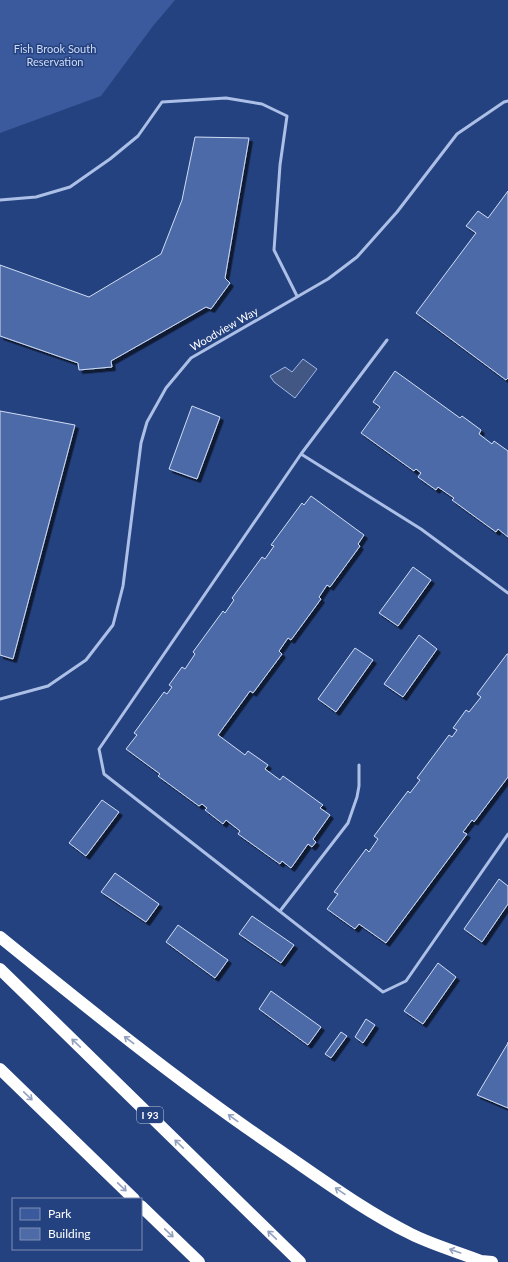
<svg xmlns="http://www.w3.org/2000/svg" width="508" height="1262" viewBox="0 0 508 1262" font-family="Lato,sans-serif">
	<style>
		.green { fill: #3a5a9d }
		.water { fill: #435785; stroke: #a0b8e7 }
		.building { fill: #4e6ba8; stroke: #cfdcf5; filter: url(#shadow) }
		.lines { fill: none; stroke-linecap: round; stroke-linejoin: round }
		.lane { stroke: #acbfe6; stroke-width: 3 }
		.highway { stroke: #fff; stroke-width: 12 }
		.oneway { stroke: #92a0c0 }
		.labels { text-anchor: middle; stroke-width: 3; stroke-linejoin: round; paint-order: stroke }
		.shield { fill: #254280; stroke: #bec6d9; stroke-width: 1 }
		.shield-label { font-size: 10px; font-weight: bold; fill: #fff }
		.park-label { font-size: 11px; fill: #cfdcf5; stroke: #254280 }
		.street-label { font-size: 11px; fill: #fff; stroke: #254280 }
	</style>
	<defs>
		<filter id="shadow"><feDropShadow dx="3.5" dy="3.5" stdDeviation="0" flood-color="#0009"/></filter>
	</defs>
	<rect width="100%" height="100%" fill="#254280"/>
	<!-- green -->
	<path class="green" d="M0 0H175L153 26 101 96 0 133Z"/>
	<!-- water -->
	<path class="water" d="M303 359 317 369 295 398 274 382 270 376 285 367 292 372Z"/>
	<!-- building -->
	<path class="building" d="M195 137 249 138 225 278 230 283 211 309 206 307 111 361 112 367 79 370 78 363 0 336V265L89 297 161 254 182 200Z
		M508 191V378L506 380 416 313 476 233 466 226 478 211 488 218Z
		M395 371 460 418 462 416 481 430 479 434 492 444 494 441 508 451V537L498 529 496 532 452 500 454 498 438 487 436 490 418 477 421 473 416 469 414 471 361 433 380 407 373 402Z
		M192 406 220 417 197 479 169 469Z
		M0 411 75 425 13 659 0 655Z
		M311 496 364 535 358 544 360 546 330 587 327 585 319 597 321 599 291 640 288 638 279 651 282 654 253 693 250 691 218 735 245 755 248 751 268 765 265 769 280 780 283 776 323 805 320 808 330 815 313 839 316 842 312 847 308 844 291 868 282 861 280 864 238 834 240 831 226 820 223 824 205 810 207 808 202 804 199 806 158 776 160 774 126 749 137 735 134 733 164 692 167 694 172 687 169 685 182 667 185 669 195 654 193 652 223 611 225 613 234 600 232 598 262 557 265 559 274 546 271 545 302 503 304 505Z
		M413 567 431 580 398 626 379 613Z
		M419 635 437 649 403 697 384 684Z
		M355 648 373 660 336 712 318 699Z
		M507 654H508V777L474 822 472 820 463 832 467 834 386 943 359 924 355 929 327 909 338 894 334 892 366 849 369 852 378 839 374 836 408 791 410 793 420 780 417 778 449 735 452 737 457 730 453 728 466 710 469 712 481 697 477 694Z
		M102 800 119 812 86 856 69 843Z
		M115 873 159 904 146 922 101 892Z
		M499 879 508 886V904L482 942 464 929Z
		M252 916 294 945 281 963 239 934Z
		M178 925 228 960 215 978 166 942Z
		M438 963 456 977 423 1024 404 1011Z
		M271 991 321 1027 308 1045 259 1009Z
		M366 1019 375 1025 363 1043 355 1037Z
		M341 1032 347 1036 331 1058 325 1054Z
		M508 1043V1042V1108L477 1095Z"/>
	<g class="lines">
		<!-- lane -->
		<path class="lane" d="M0 200 36 197 70 187 110 159 138 136 162 102 226 98 262 104 287 116 280 165 274 250 297 296
			M387 340 301 454 99 749 104 774 383 992 406 981 508 834
			M301 454 421 529 508 593
			M0 699 48 686 86 660 113 625 123 586 141 443 147 422 166 388 191 358 328 279 357 257 397 212 457 134 504 102 508 101
			M280 911 348 823 357 797 359 786V765"/>
		<!-- highway -->
		<path class="highway" d="M0 937C90 1010 180 1083 276 1148 320 1178 363 1210 411 1234 433 1245 458 1252 481 1261L492 1262
			M0 969 300 1262
			M0 1069 134 1199
			M141 1206 199 1262"/>
	</g>
	<!-- one-way arrows -->
	<defs><path id="oneway-shaft" d="M-6 0H5M1.5-3L5.5 0L1.5 3" fill="none" stroke-width="1.6" stroke-linecap="round" stroke-linejoin="round"/></defs>
	<g class="oneway">
		<use href="#oneway-shaft" transform="translate(129 1040) rotate(-143)"/>
		<use href="#oneway-shaft" transform="translate(76 1043) rotate(-136)"/>
		<use href="#oneway-shaft" transform="translate(28 1096) rotate(44)"/>
		<use href="#oneway-shaft" transform="translate(233 1118) rotate(-144)"/>
		<use href="#oneway-shaft" transform="translate(179 1144) rotate(-136)"/>
		<use href="#oneway-shaft" transform="translate(122 1187) rotate(44)"/>
		<use href="#oneway-shaft" transform="translate(340 1191) rotate(-146)"/>
		<use href="#oneway-shaft" transform="translate(169 1233) rotate(44)"/>
		<use href="#oneway-shaft" transform="translate(272 1235) rotate(-136)"/>
		<use href="#oneway-shaft" transform="translate(455 1251) rotate(-161)"/>
	</g>
	<g class="labels">
		<!-- shield labels -->
		<rect class="shield" x="137" y="1107" width="26" height="16" rx="3"/>
		<g class="shield-label">
			<text x="150" y="1119">I 93</text>
		</g>
		<!-- park labels -->
		<g class="park-label">
			<text x="55" y="53">Fish Brook South<tspan x="55" dy="13">Reservation</tspan></text>
		</g>
		<!-- street labels -->
		<g class="street-label">
			<text transform="translate(224 329) rotate(-30)" y="4">Woodview Way</text>
		</g>
	</g>
	<!-- legend -->
	<rect x="12" y="1198" width="130" height="52" fill="#254280" stroke="#7c8eb3"/>
	<rect x="20" y="1208" width="20" height="12" fill="#3a5a9d" stroke="#7c8eb3"/>
	<text x="48" y="1218" font-size="12" fill="#ffffff">Park</text>
	<rect x="20" y="1228" width="20" height="12" fill="#4e6ba8" stroke="#7c8eb3"/>
	<text x="48" y="1238" font-size="12" fill="#ffffff">Building</text>
</svg>
